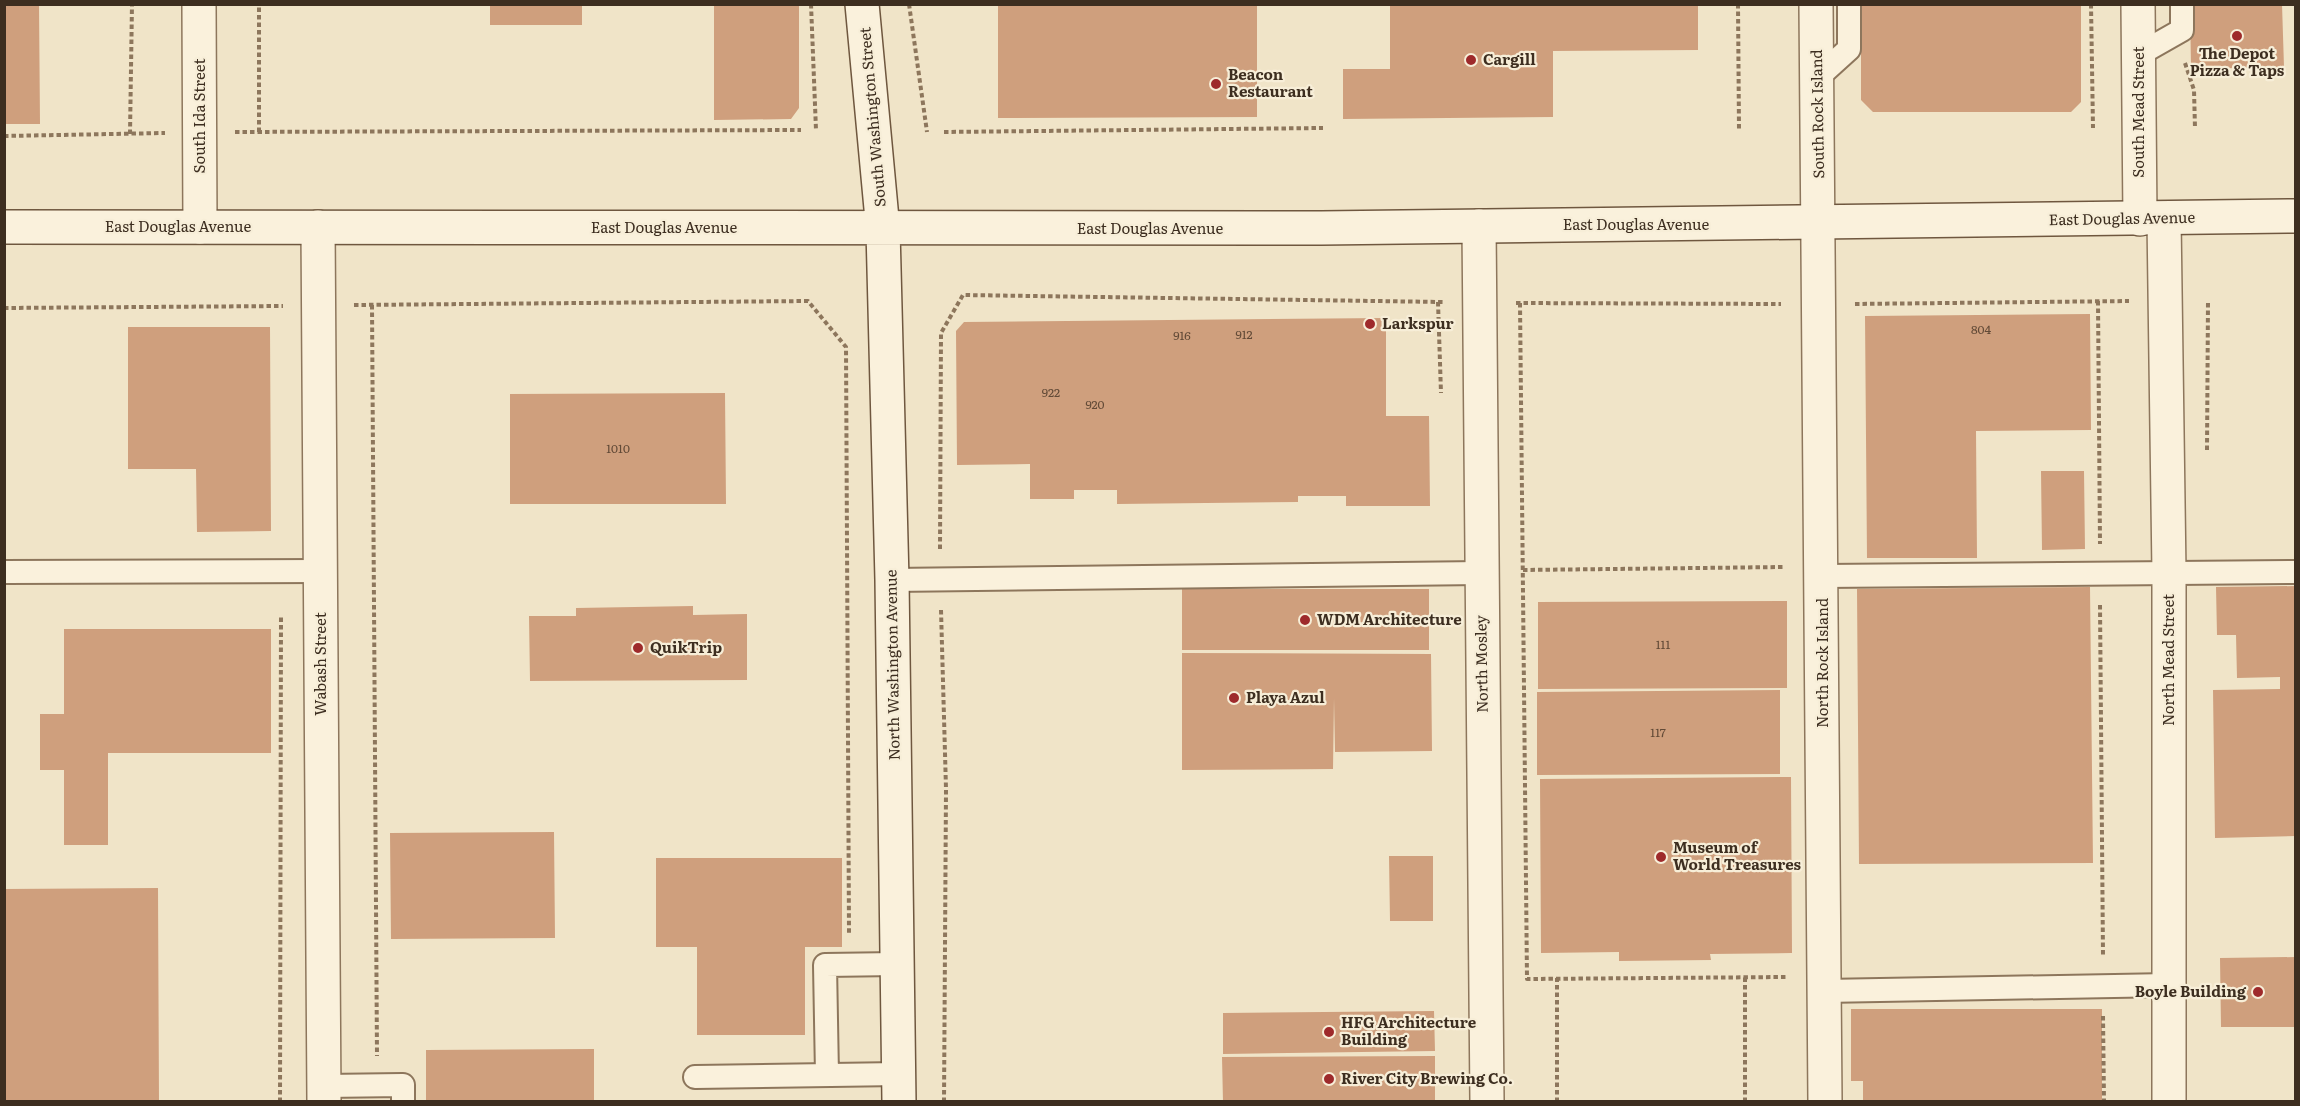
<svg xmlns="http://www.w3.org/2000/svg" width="2300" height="1106" viewBox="0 0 2300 1106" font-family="Literata,serif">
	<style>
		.building { fill: #cf9f7d }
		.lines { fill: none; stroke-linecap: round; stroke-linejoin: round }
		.lane-casing { stroke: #8d765c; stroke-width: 26 }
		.street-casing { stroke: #8d765c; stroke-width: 36 }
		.secondary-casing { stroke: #6f573f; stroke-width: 36 }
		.path { stroke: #8d765c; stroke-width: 4; stroke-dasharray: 4.5 3; stroke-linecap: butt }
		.lane { stroke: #faf1dc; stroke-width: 22 }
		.street { stroke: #faf1dc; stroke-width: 33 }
		.secondary { stroke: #faf1dc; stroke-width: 33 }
		.poi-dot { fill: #9e2a2b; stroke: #f7eed8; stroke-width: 2 }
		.labels { text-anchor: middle; stroke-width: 4.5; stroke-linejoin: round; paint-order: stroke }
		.number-label { font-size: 12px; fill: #624a37 }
		.poi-label { font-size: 15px; font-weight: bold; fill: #3d2e20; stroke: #f7eed8; text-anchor: start }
		.street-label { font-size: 15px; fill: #3d2e20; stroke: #f7eed8 }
	</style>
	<rect width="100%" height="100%" fill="#f0e4c8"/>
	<!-- building -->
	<path class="building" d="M4 4H39L40 124H4Z
		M490 4H582V25H490Z
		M714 4H799V108L791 119 714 120Z
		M998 4H1257V117L998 118Z
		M1390 4H1698V50L1553 51V117L1343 119V69H1390Z
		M1861 4H2081V102L2071 112H1873L1861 100Z
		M2190 4H2282L2284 67 2191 69Z
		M2090 314 2091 430 1976 431 1977 558H1867L1865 316Z
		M1386 318V416H1429L1430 506H1346V496H1298V502L1117 504V490H1074V499H1030V464L957 465 956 331 964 322Z
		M128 327H270L271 531 197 532 196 469H128Z
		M725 393 726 504H510V394Z
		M2041 471H2084L2085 549 2042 550Z
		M2296 586V836L2215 838 2213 690 2280 689V677L2237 678 2236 635H2217L2216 587Z
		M2090 587 2093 863 1859 864 1857 589Z
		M1182 589H1429V650H1182Z
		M1787 601V688L1538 689V602Z
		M693 606V615L747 614V680L530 681 529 616H576V608Z
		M64 629H271V753H108V845H64V770H40V714H64Z
		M1182 653 1431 654 1432 751 1335 752 1334 698 1333 769 1182 770Z
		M1780 690V774L1537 775V692Z
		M1791 777 1792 953 1710 954 1711 960 1619 961V952L1541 953 1540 779Z
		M554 832 555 938 391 939 390 833Z
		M1389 856H1433V921H1390Z
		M656 858H842V947H805V1035H697V947H656Z
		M158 888 159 1102H4V889Z
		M2296 957V1027H2221L2220 958Z
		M1851 1009H2102V1102H1863V1081H1851Z
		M1434 1011 1435 1051 1223 1054V1013Z
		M594 1049V1102H426V1050Z
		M1435 1056V1102H1223L1222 1057Z"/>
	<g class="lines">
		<!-- lane casing -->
		<g class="lane-casing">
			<path id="lane" d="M2138 55 2182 30V4
				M1817 78 1849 49V4
				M4 572 320 571
				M1823 576 2296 572
				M892 580 1481 573
				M1824 991 2169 985
				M827 1075 825 965 897 964
				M695 1077 899 1074
				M324 1086 403 1085V1102"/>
		</g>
		<!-- street casing -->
		<g class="street-casing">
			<path id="street" d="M199 4 200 227
				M1816 4 1825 1102
				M2138 4 2140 219
				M2164 219 2169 573V1102
				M1479 226 1487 1102
				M318 227 324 1102"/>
		</g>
		<!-- secondary casing -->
		<g class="secondary-casing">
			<path id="secondary" d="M862 4 883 230 892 580 899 1102
				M4 227 1321 228 2296 216"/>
		</g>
		<!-- path -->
		<path class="path" d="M811 4 816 130
			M909 4 927 132
			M1738 4 1739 130
			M2091 4 2093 128
			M2185 63 2194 90 2195 128
			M235 132 801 130
			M259 132V4
			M944 132 1323 128
			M130 134 132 4
			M4 136 165 133
			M2098 301 2100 544
			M1438 302 1441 393
			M1516 303 1781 304
			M1520 303 1527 979 1786 977
			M1855 304 2129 301
			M354 305 808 301 846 347 849 933
			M372 305 377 1056
			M4 308 283 306
			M2207 450 2208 301
			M940 549 941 333 963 295 1443 302
			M1523 570 1785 567
			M2100 605 2103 955
			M941 610 946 789 944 1102
			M2103 1016 2104 1102
			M280 1102 281 616
			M1557 1102V978
			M1745 1102V977"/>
		<!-- lane -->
		<use href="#lane" class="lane"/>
		<!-- street -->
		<use href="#street" class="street"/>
		<!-- secondary -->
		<use href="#secondary" class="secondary"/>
	</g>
	<!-- markers -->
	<g class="poi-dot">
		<circle cx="2237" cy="36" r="6"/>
		<circle cx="1471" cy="60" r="6"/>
		<circle cx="1216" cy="84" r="6"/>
		<circle cx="1370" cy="324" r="6"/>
		<circle cx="1305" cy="620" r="6"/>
		<circle cx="638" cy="648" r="6"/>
		<circle cx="1234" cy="698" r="6"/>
		<circle cx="1661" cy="857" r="6"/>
		<circle cx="2258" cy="992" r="6"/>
		<circle cx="1329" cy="1032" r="6"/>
		<circle cx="1329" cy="1079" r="6"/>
	</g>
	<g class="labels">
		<!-- number labels -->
		<g class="number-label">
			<text x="1981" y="334">804</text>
			<text x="1244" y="339">912</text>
			<text x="1182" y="340">916</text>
			<text x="1051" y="397">922</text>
			<text x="1095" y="409">920</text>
			<text x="618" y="453">1010</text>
			<text x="1663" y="649">111</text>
			<text x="1658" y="737">117</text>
		</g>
		<!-- poi labels -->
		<g class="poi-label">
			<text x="2237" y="59" text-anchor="middle">The Depot<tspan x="2237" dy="17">Pizza &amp; Taps</tspan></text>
			<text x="1483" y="65">Cargill</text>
			<text x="1228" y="80">Beacon<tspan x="1228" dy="17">Restaurant</tspan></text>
			<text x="1382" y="329">Larkspur</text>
			<text x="1317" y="625">WDM Architecture</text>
			<text x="650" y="653">QuikTrip</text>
			<text x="1246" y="703">Playa Azul</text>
			<text x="1673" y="853">Museum of<tspan x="1673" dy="17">World Treasures</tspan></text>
			<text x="2246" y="997" text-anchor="end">Boyle Building</text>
			<text x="1341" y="1028">HFG Architecture<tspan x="1341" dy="17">Building</tspan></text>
			<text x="1341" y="1084">River City Brewing Co.</text>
		</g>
		<!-- street labels -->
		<g class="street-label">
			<text transform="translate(2139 112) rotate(-90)" y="5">South Mead Street</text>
			<text transform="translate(1818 114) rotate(-91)" y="5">South Rock Island</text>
			<text transform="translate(200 116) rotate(-90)" y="5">South Ida Street</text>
			<text transform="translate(873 117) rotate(-95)" y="5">South Washington Street</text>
			<text transform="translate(2122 219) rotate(-1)" y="5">East Douglas Avenue</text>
			<text x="1636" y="230">East Douglas Avenue</text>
			<text x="178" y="232">East Douglas Avenue</text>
			<text x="664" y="233">East Douglas Avenue</text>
			<text x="1150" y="234">East Douglas Avenue</text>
			<text transform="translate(2169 660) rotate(-90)" y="5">North Mead Street</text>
			<text transform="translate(1823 663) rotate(-90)" y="5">North Rock Island</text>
			<text transform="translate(321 664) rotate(-90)" y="5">Wabash Street</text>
			<text transform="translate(1482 664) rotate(-91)" y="5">North Mosley</text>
			<text transform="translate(893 665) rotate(-91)" y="5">North Washington Avenue</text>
		</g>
	</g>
	<!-- border -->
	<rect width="2300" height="1106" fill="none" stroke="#3d2e20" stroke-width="12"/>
</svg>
